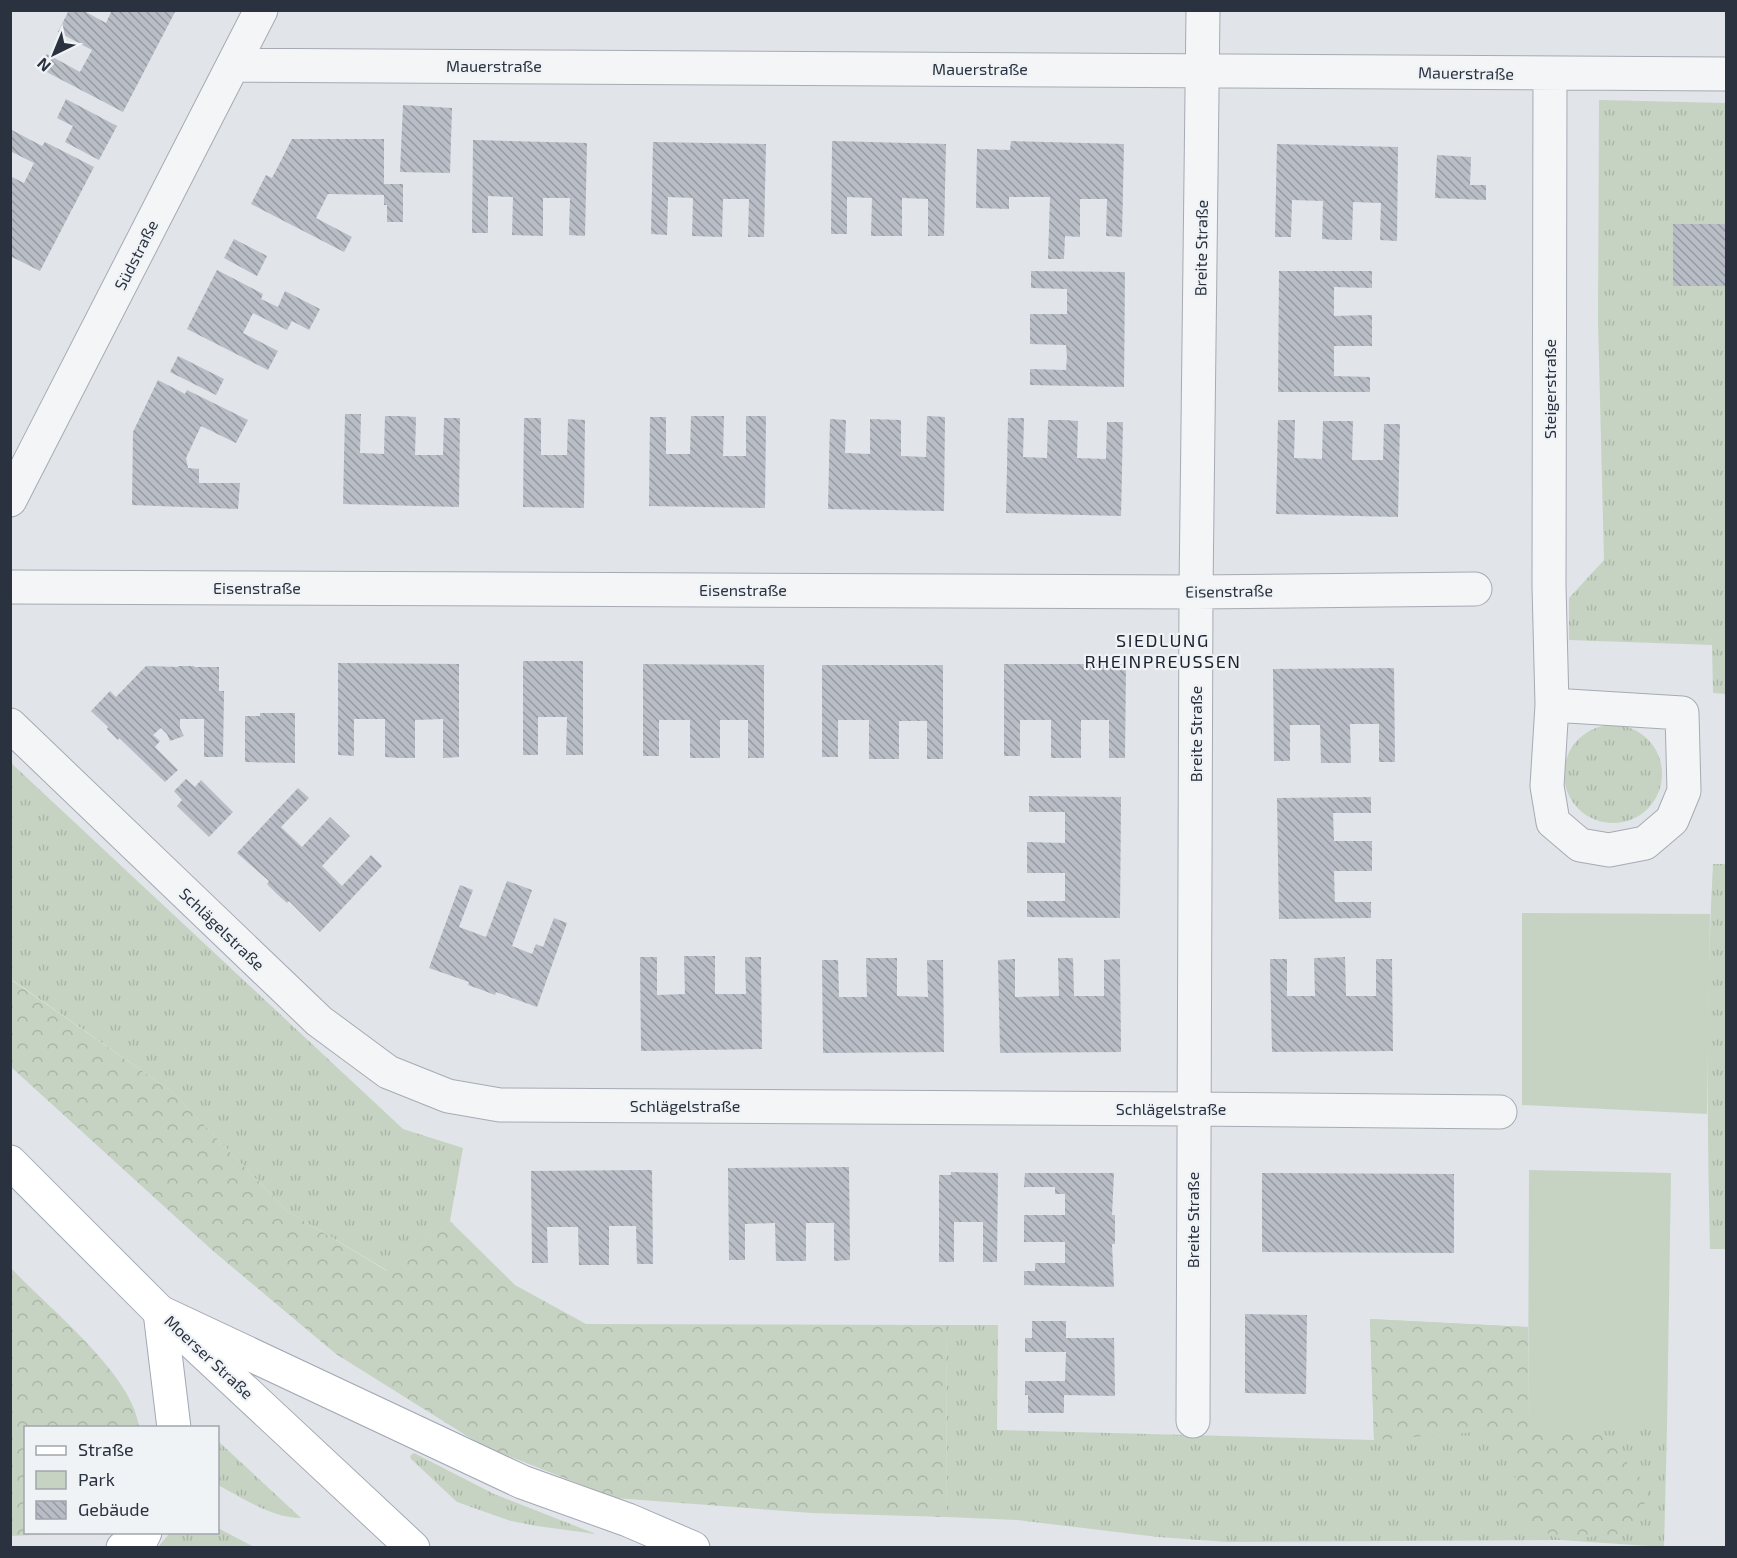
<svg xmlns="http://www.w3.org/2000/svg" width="1737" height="1558" viewBox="0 0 1737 1558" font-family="'Exo 2',sans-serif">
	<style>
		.grass { fill: url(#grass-tufts) }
		.forest { fill: url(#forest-crowns) }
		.park { fill: #c6d3c2 }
		.building { fill: url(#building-back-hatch) }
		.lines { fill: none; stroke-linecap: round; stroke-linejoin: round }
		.street-casing { stroke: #a6abb3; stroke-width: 35 }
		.secondary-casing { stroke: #a6abb3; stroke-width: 35 }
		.primary-casing { stroke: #a1a8b4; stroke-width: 35 }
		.street { stroke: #f3f5f7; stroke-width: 33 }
		.secondary { stroke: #fff; stroke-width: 33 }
		.primary { stroke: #fff; stroke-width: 33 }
		.labels { text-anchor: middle; stroke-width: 4.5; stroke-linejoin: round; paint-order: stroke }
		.street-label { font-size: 16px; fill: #2a3240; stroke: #f0f3f6 }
		.neighbourhood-label { font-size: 18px; letter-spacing: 1.5px; fill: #1c2331; stroke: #f0f3f6 }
	</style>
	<defs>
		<pattern id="grass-tufts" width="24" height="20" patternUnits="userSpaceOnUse" patternTransform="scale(1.5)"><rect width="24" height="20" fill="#c6d3c2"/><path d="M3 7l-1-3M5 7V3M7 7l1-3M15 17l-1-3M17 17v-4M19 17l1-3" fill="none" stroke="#aab6a8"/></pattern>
		<pattern id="forest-crowns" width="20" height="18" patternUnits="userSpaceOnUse" patternTransform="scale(1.5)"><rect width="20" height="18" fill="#c6d3c2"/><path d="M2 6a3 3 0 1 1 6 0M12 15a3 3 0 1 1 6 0" fill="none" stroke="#aab6a8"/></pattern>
		<pattern id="building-back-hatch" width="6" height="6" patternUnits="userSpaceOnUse" patternTransform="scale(1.5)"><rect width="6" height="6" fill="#b8bdc6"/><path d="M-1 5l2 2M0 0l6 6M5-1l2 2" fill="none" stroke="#969aa2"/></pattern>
	</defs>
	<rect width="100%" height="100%" fill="#e1e4e9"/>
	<!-- grass -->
	<path class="grass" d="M1599 100 1726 103V694L1713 693 1712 645 1569 640V598L1604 560 1598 321Z
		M1564 774a49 49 0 1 1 98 0a49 49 0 1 1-98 0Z
		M10 762 403 1129 463 1148 450 1221 388 1271 287 1211 171 1091 11 979Z
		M1713 864H1726V1249H1710C1707 1121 1706 992 1713 864Z
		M1370 1319 1528 1327V1427L1667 1428 1664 1547 1561 1540 1228 1542 1158 1537 1017 1520 947 1517 946 1325H998L997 1430 1374 1440Z
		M218 1441 301 1518C271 1518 243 1498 218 1485Z
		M414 1453 494 1494 596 1534 537 1526 511 1521 457 1502 411 1459 410 1456Z
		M218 1528 254 1547H158L170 1533 218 1532Z"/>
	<!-- forest -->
	<path class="forest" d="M10 979 171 1091 287 1211 387 1271 450 1221 515 1285 586 1324 946 1325 947 1517 812 1513 615 1498 483 1446 336 1354 212 1250 11 1067Z
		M10 1267C47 1307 133 1374 139 1427L26 1428V1532L61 1533 55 1534 11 1536Z
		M1370 1319 1528 1327V1427L1600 1431 1649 1488 1636 1532 1562 1540 1510 1516 1517 1465 1478 1432 1374 1440Z"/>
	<!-- park -->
	<path class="park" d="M1522 913 1710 914 1707 1114 1522 1105Z
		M1529 1170 1671 1173 1667 1428 1600 1431 1528 1427Z"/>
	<!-- building -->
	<path class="building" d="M69 10H82L106 23 112 10 175 12 123 112 39 68 47 54 80 72 92 50 58 32Z
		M66 99 117 126 99 160 65 142 73 126 57 118Z
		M403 105 452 108 450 173 400 172Z
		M10 129 42 146 45 142 94 167 40 271 10 256V176L24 183 34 163 10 151Z
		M292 139H384V184H403V222H387V205H384V195L328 194 316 218 352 237 344 252 251 204 266 175 272 178Z
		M473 140 587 143 585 236 569 235 570 198H543V236L512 235 513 197 488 196V233H472Z
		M832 141 946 144 944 236H928V199L902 198V236H871L872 198 847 197V234H831Z
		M1011 141 1124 144 1122 237 1106 236 1107 199H1080V237L1065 236 1064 259H1048L1050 197H1009V209L976 208 977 149 1010 150Z
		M653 142 766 144 764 237H748L749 199H723L722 237 692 236 693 198 668 197 667 235 651 234Z
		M1277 144 1398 147 1397 241 1380 240 1381 203 1353 202 1352 240H1337L1322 239 1323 201 1292 200 1291 237H1275Z
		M1437 155 1471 157 1470 185H1486V200L1435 198Z
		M1673 224H1726V286H1673Z
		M234 239 267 256 257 276 224 258Z
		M217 270 263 294 261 299 278 307 285 291 320 309 309 330 292 321 287 330 253 313 243 333 278 351 268 370 187 329Z
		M1031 271 1125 272 1124 387 1030 385V369L1066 370 1067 357 1066 345 1030 344V314H1067V289L1031 288Z
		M1279 271H1372V288L1334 287V316L1372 315V346H1334V376L1370 377V392H1278Z
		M178 356 224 379 216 395 170 372Z
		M158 380 185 394 187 390 248 420 236 443 201 426 186 458 188 468 199 469V483H240L238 509 132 505 133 432Z
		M345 414H361L360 453 384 454 385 416H401L416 417 415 455H443L444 418H460L459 507 343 504Z
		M691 416H724L723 456H746V416H766L765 508 649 506 650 417H666V454H690Z
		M927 416 945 417 944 511 828 509 830 419 846 420 845 453 870 454V419L901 420V456L926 457Z
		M524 418H541V455H567L568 419 585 420 584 508 523 507Z
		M1008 418H1024L1023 457 1047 458 1048 420H1064L1078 421 1077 458 1106 459 1107 422H1123L1121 516 1006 513Z
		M1278 420H1295L1294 458 1322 459 1323 421H1353L1352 460H1383L1384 424H1400L1398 517 1276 514Z
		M523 661H583V755H566L567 717H538V755H523Z
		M338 663 459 664V757L443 758V719L415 720V758H400L385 757V719H354V756L338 755Z
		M643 664 764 665V758H748V720H720V758H690V720H659V756H643Z
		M1004 664H1126L1125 758H1109V720H1081V758H1051V720H1020V756H1004Z
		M822 665H943V759H927V721H899V759H869V720H838V757H822Z
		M146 666 178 667V666H194V667H219V691H224L223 757H204V719H180V728L184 736 170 741 167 734 161 728 153 735 160 741 155 747 178 770 165 782 119 738 118 740 107 729 108 727 91 711 110 691 116 697Z
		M1394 668 1395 762H1379V724H1350L1351 763H1321L1320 725H1290V761H1274L1273 669Z
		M260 713H295V763L245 762V716H260Z
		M186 779 195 787 201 780 233 812 209 837 177 806 182 800 174 791Z
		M298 788 309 798 281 827 302 847 330 817 350 836 322 866 342 886 371 855 382 866 320 932 289 901 287 903 277 894 267 884 269 881 237 853Z
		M1029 796 1121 797 1120 918 1027 917V901H1065V873H1027V842L1065 843V812H1029Z
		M1371 797V813H1333L1334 841H1372V871H1334L1335 902H1371V918L1279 919 1277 798Z
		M507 881 532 890 512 946 532 954 536 944 543 947 554 918 567 923 537 1007 496 992 495 995 482 990 468 985 469 982 429 968 460 885 473 890 459 927 486 937Z
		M684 956H715V994H746L745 957H761L762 1049 641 1051 640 957H657V995L685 994Z
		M1345 957 1346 996H1376V959H1392L1393 1051 1272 1052 1270 959H1287V996H1315L1314 958Z
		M866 958H897V996L928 997 927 960H943L944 1052 823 1053 822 960H838L839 997H867Z
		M1058 958H1073L1074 996H1104V960L1120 959 1121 1052 1000 1053 998 960 1015 959V997L1059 996Z
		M849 1167 850 1260 834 1261V1223H806V1261H776L775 1223 745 1224V1260H729L728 1168Z
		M652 1170 653 1264H637L636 1226H609V1265H579L578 1227H547L548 1263H532L531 1171Z
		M951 1172 998 1173 997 1262H983V1222H954V1262H939V1175H951Z
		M1025 1173H1114L1112 1215H1115V1244H1112L1114 1287 1024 1285V1271H1035V1263H1065V1242H1024V1215H1065V1194H1055V1187H1024Z
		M1262 1173 1454 1174V1253L1262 1252Z
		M1245 1314 1307 1315 1306 1394 1245 1393Z
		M1032 1321H1066V1338H1114L1115 1396 1064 1395V1413H1028V1395H1025V1381H1065L1066 1352H1025V1338H1032Z"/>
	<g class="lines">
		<!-- street casing -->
		<g class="street-casing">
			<path id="street" d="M233 65 1726 74
				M1550 74 1549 586 1552 705 1547 786 1553 822 1580 845 1609 850 1645 843 1672 820 1684 791 1682 713 1552 705
				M10 500 261 10
				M10 587 1196 592 1475 589
				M10 725 319 1021 388 1072 448 1096 500 1105 1193 1109 1500 1112
				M1193 1421 1196 592 1203 10"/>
		</g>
		<!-- secondary casing -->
		<g class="secondary-casing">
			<path id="secondary" d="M10 1162 160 1312 413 1548"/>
		</g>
		<!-- primary casing -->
		<g class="primary-casing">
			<path id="primary" d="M160 1312 522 1482 628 1520 693 1548
				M160 1312 174 1428
				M123 1548 142 1538 145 1532"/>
		</g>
		<!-- street -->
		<use href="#street" class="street"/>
		<!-- secondary -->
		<use href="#secondary" class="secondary"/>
		<!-- primary -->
		<use href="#primary" class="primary"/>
	</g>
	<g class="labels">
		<!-- street labels -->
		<g class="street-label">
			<text x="494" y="72">Mauerstraße</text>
			<text x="980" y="75">Mauerstraße</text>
			<text transform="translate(1466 73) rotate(1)" y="6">Mauerstraße</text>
			<text transform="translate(1201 248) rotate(-89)" y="6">Breite Straße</text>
			<text transform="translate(136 255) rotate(-63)" y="6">Südstraße</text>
			<text transform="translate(1550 389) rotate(-90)" y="6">Steigerstraße</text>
			<text x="257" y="594">Eisenstraße</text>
			<text x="743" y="596">Eisenstraße</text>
			<text transform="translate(1229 591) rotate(-1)" y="6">Eisenstraße</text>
			<text transform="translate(1196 734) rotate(-90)" y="6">Breite Straße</text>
			<text transform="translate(222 929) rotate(44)" y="6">Schlägelstraße</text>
			<text x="685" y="1112">Schlägelstraße</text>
			<text x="1171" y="1115">Schlägelstraße</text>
			<text transform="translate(1193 1220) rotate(-90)" y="6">Breite Straße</text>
			<text transform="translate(209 1357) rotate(43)" y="6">Moerser Straße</text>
		</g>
		<!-- neighbourhood labels -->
		<g class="neighbourhood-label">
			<text x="1163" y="647">SIEDLUNG<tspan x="1163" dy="21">RHEINPREUSSEN</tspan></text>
		</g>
	</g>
	<!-- border -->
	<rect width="1737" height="1558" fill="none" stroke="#2a3240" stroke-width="24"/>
	<!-- legend -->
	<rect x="24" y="1426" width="195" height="108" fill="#f0f3f6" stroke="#a1a6ad" stroke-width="1.5"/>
	<rect x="36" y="1446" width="30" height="9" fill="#ffffff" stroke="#a1a6ad" stroke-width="1.5"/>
	<text x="78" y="1456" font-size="18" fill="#2a3240">Straße</text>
	<rect x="36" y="1471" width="30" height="18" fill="#c6d3c2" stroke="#a1a6ad" stroke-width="1.5"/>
	<text x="78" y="1486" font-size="18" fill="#2a3240">Park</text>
	<rect x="36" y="1501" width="30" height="18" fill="url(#building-back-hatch)" stroke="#a1a6ad" stroke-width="1.5"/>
	<text x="78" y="1516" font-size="18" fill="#2a3240">Gebäude</text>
	<!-- north arrow -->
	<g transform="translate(54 54) rotate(223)" stroke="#f0f3f6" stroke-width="4.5" paint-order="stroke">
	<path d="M0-4.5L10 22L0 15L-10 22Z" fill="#2a3240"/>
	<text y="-9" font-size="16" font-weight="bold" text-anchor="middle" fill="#2a3240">N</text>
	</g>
</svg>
